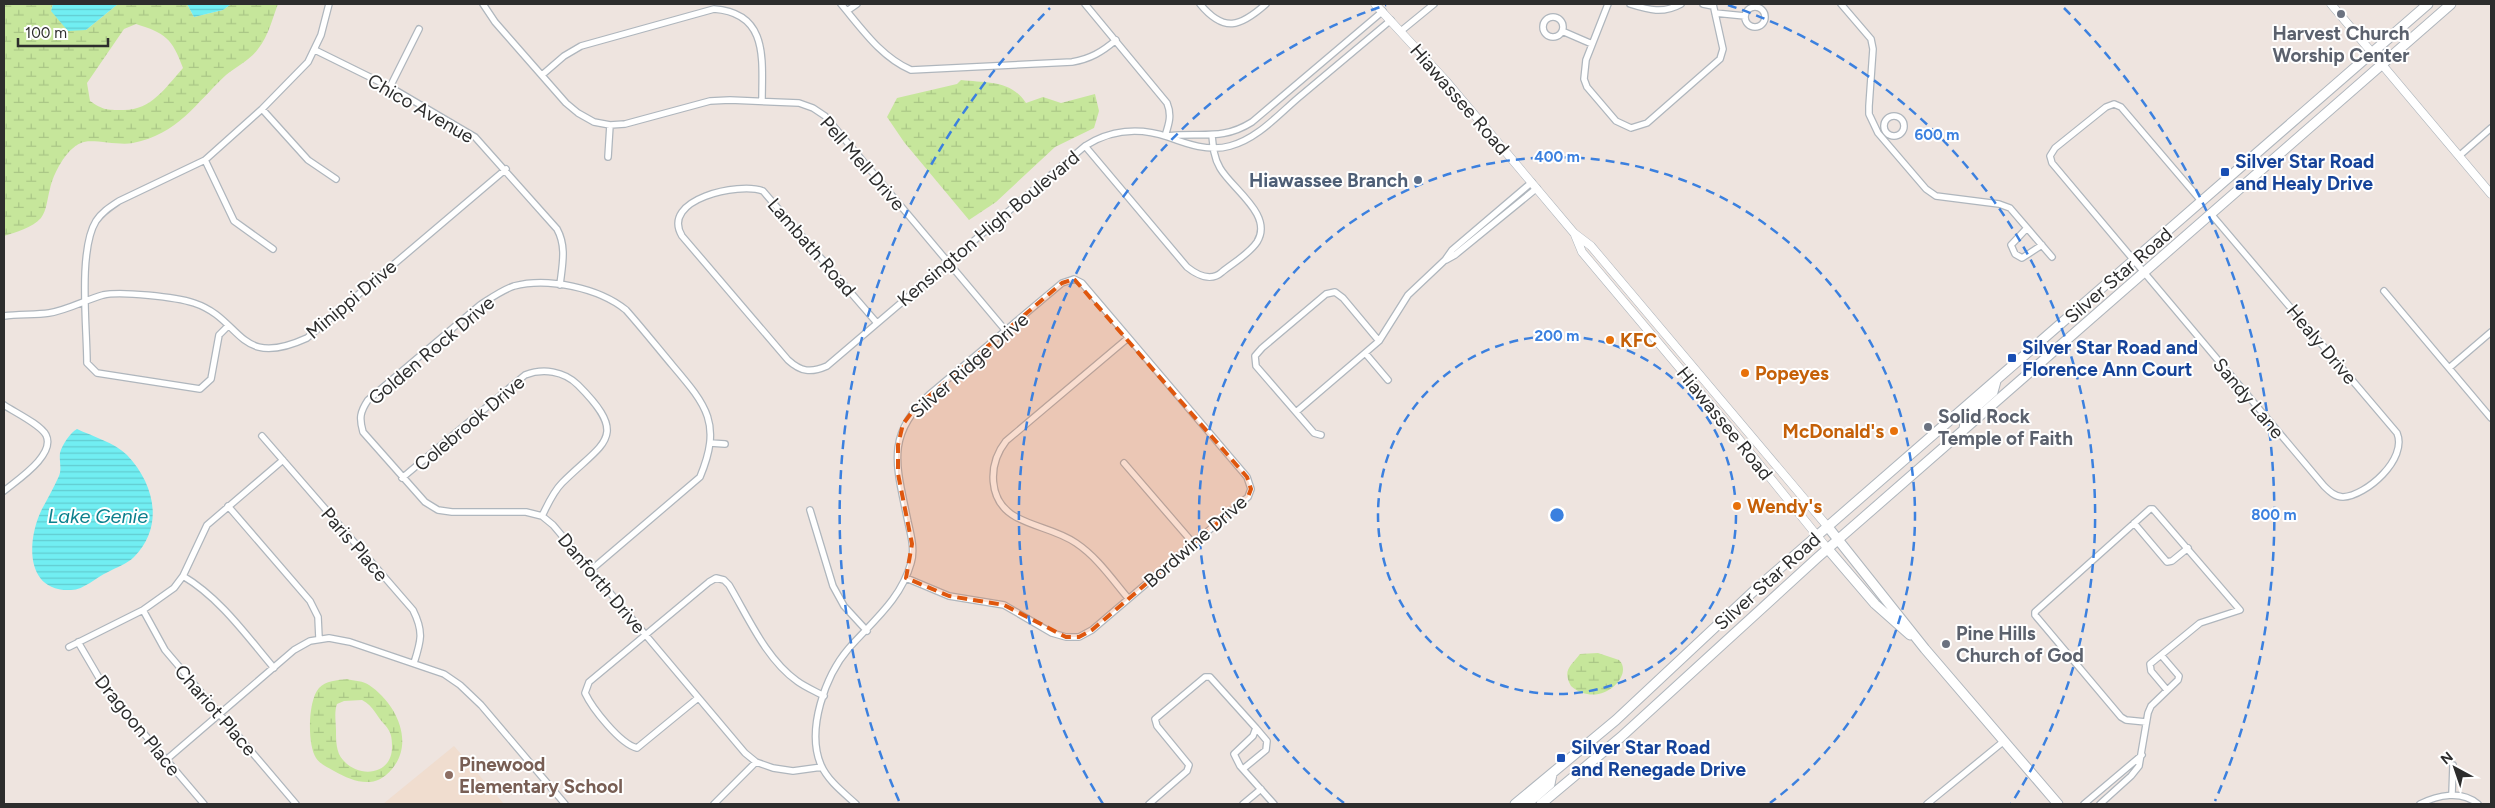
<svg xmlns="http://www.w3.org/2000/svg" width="2495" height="808" viewBox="0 0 2495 808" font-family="Figtree,sans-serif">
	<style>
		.education { fill: #f0ddcf }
		.wetland { fill: url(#wetland-marsh); fill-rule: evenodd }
		.water { fill: url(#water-rules) }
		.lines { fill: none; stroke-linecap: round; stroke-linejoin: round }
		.minor-casing { stroke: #afb6bd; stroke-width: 8 }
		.tertiary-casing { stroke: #afb6bd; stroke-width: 9 }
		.secondary-casing { stroke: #afb6bd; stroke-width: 11 }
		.minor { stroke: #fff; stroke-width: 5.5 }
		.tertiary { stroke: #fff; stroke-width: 8 }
		.secondary { stroke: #fff; stroke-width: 9 }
		.marked { fill: #df570e; fill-opacity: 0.2; stroke: #df570e; stroke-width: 4; stroke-dasharray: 10 6; stroke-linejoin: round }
		.ring { fill: none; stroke: #3b80df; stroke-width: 2.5; stroke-dasharray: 9 6 }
		.worship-dot { fill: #6b7280; stroke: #fff; stroke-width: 2 }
		.transit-dot { fill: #1a4fb4; stroke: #fff; stroke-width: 2 }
		.service-dot { fill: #5c6f8a; stroke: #fff; stroke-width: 2 }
		.food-dot { fill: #e8710a; stroke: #fff; stroke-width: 2 }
		.education-dot { fill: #8d6e63; stroke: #fff; stroke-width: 2 }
		.labels { text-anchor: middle; stroke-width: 4; stroke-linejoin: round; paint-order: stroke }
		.worship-label { font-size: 19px; font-weight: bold; fill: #5b616d; stroke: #fff; text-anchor: start }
		.street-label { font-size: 19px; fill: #2d2d2d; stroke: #fff }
		.transit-label { font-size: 19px; font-weight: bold; fill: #164399; stroke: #fff; text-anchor: start }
		.service-label { font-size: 19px; font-weight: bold; fill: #4e5e75; stroke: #fff; text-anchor: end }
		.food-label { font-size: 19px; font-weight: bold; fill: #c56008; stroke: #fff; text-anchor: start }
		.education-label { font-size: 19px; font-weight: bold; fill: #785e54; stroke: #fff; text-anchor: start }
		.water-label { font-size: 20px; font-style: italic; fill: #0c808d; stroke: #fff }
		.centre { fill: #3b80df; stroke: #fff; stroke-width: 2.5 }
		.ring-label { font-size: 15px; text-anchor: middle; font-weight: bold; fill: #3b80df; stroke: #fff; stroke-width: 4; stroke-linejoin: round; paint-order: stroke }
	</style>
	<defs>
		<pattern id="wetland-marsh" width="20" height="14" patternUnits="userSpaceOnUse" patternTransform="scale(1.25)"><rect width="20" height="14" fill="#c6e69b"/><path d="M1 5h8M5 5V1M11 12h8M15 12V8" fill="none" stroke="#aac686"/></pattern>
		<pattern id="water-rules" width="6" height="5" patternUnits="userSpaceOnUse" patternTransform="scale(1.25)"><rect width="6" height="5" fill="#71eef2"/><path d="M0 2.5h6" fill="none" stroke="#62ccd0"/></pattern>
	</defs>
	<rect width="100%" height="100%" fill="#eee4df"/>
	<!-- education -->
	<path class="education" d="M454 746 504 804H383Z"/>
	<!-- wetland -->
	<path class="wetland" d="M4 4H53L51 11 86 30 118 4H187L194 17 223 10 231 4H278C272 19 269 35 258 49 250 60 237 66 226 75 196 103 178 134 133 143 118 146 90 138 81 143 66 149 53 174 50 189 47 199 47 210 41 218 32 228 16 232 4 236ZM136 24C165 33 172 38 183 68 165 88 151 111 122 110 107 110 103 110 90 101L87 83 124 29Z
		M961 80C987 83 1011 80 1026 103L1043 97 1061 103 1095 94 1099 111 1094 128 1055 147 996 202 969 220 904 142 887 117 897 98 957 84Z
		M1598 653 1619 660C1635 675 1600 711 1571 686 1562 670 1571 666 1580 654Z
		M347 679C354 681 364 681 369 685 396 703 415 742 392 769 375 790 354 782 334 771 327 767 320 764 316 758 307 744 308 700 319 688 325 681 338 680 347 679ZM362 700C374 706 376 716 385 725 391 732 392 737 392 746 393 775 359 779 343 760 336 753 336 740 336 731 336 723 334 712 337 704L344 701Z"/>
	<!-- water -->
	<path class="water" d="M53 4H118L86 30 68 31 51 11Z
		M187 4H231L223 10 194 17Z
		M77 429C92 436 115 443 127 455 154 483 165 526 134 557 127 564 117 567 108 572 96 577 84 590 71 590 24 592 27 539 42 509 48 498 54 487 59 476 62 469 59 460 60 453 62 445 70 433 77 429Z"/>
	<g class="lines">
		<!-- minor casing -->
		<g class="minor-casing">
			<path id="minor" d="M483 4 495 22 566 103 578 113 594 122 610 125 625 124 710 101 730 100 799 103 813 108 825 116 1006 331
				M841 4C862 29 881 57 911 70L1072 62C1090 59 1102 52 1116 40
				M1085 4 1167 103C1172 115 1169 124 1165 136
				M1200 4C1224 33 1240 27 1266 4
				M1608 4 1586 60 1584 79 1587 87 1616 121 1631 128 1647 123 1720 59 1723 49 1713 4
				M1630 4C1649 10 1663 14 1681 4
				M1703 4 1713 6
				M1841 4 1871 39 1873 49 1869 106V114L1878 133 1926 189 1936 196 1999 204 2010 208 2052 257
				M1745 17a10 10 0 1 1 20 0a10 10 0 1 1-20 0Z
				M847 11 857 4
				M1715 13 1745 16
				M1543 27a10 10 0 1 1 20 0a10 10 0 1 1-20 0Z
				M1401 31 1434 4
				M1562 31 1592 44
				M315 50 390 87 475 137 557 229C567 247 562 266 560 285
				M542 75 564 56 581 46 714 9C769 13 762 60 762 101
				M390 87 419 29
				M262 109 308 160 336 179
				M1884 126a10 10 0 1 1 20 0a10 10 0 1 1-20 0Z
				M1167 136C1201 132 1222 141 1252 122L1383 11
				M1085 146 1187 267C1197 275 1211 282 1222 272 1233 263 1249 254 1257 242 1274 215 1232 189 1220 168 1214 158 1213 147 1212 135
				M2459 156 2491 128
				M608 157 610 125
				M205 160 234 221 273 249
				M2202 202 2121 107 2114 104 2106 107 2055 148 2050 156 2052 163 2324 486C2329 491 2335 497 2343 497 2366 496 2408 459 2397 433L2211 214
				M2027 228 2011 245 2015 254 2022 258 2042 245
				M1446 260 1455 255 1537 188
				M2384 291 2491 418
				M4 316C18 314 36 315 49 313 68 310 85 300 103 295 121 291 176 297 194 303 243 319 237 370 307 338L506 169
				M877 323 763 191C739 182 660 199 682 236L788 360C801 372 811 373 827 366L1085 146C1110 130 1139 127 1168 137 1187 144 1209 152 1230 146 1257 139 1278 115 1298 98 1329 72 1360 46 1391 20
				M228 326 219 335 211 379 200 389 97 373 87 363C87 328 78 250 96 221 102 212 110 207 119 201L205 160 262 109 308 62 321 35 329 4
				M1366 354 1388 380
				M2449 368 2491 332
				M4 405C14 412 40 424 46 435 56 455 17 480 4 491
				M1296 412 1379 341 1408 295 1445 260 1452 250 1532 182
				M1321 435 1314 433 1256 366 1255 356 1262 348 1326 294 1335 292 1343 298 1379 341
				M262 436 413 610C424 632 421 641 414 663
				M710 443 725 444
				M1124 463 1193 543
				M402 478 525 375C543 368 564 371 578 385 631 438 603 442 562 483 553 492 548 504 542 516
				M228 506 310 601 318 617 319 638
				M810 510 833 586 844 606 867 631
				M2134 523 2167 562 2172 561 2188 548
				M591 570 700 477C722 424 707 406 673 366 657 347 642 328 626 310 599 288 548 277 514 286 502 290 491 298 480 305L368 400C360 412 359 418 363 432L425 502 438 510 452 512H526L542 516 553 525 745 753 756 762 773 768 793 771 822 767
				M183 576C220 598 246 635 274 668
				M1128 598C1112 579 1097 557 1076 543 1057 530 1036 528 1016 517 987 501 988 464 1006 441L1128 338
				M143 610 165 650 296 804
				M78 642 105 688 204 804
				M69 647 143 610 174 588 183 576 207 525 283 460
				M698 698 637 748C620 744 592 708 585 693L589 682 709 582 716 578 724 580 729 585C748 617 766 659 797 681 805 687 815 691 824 696
				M2146 722 2126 720 2121 717 2035 615V612L2150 509H2153L2240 610 2200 623 2150 664 2151 671 2167 690
				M166 760 294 650 310 641 329 638 350 642 444 674 460 685 481 705 565 804
				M1243 769 1266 750 1267 741 1256 728
				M2452 794 2453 765
				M714 804 756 762
				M856 804C844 793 828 781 821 765 806 730 825 676 849 648 873 621 901 599 911 563 915 550 911 535 908 522 897 467 884 436 930 394L1062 283 1074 279 1082 283 1247 477 1251 489 1248 497 1092 630 1079 637H1066L1052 633 1004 605 949 596 906 578
				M1149 804 1187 771 1189 765 1157 726 1155 719 1205 677H1210L1256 728 1253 736 1234 754 1240 766 1274 804
				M1243 804 1261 789
				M1927 804 2004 741
				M2084 804 2142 755
				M2100 804 2131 776 2139 766 2148 713 2151 706 2178 680 2179 676 2161 655
				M2420 804C2438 795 2461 790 2478 804"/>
		</g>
		<!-- tertiary casing -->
		<g class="tertiary-casing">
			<path id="tertiary" d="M1375 4 1446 81 1574 233 1591 246 1828 527
				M2331 4 2491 194
				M1575 235 1582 252 1730 428 1827 548"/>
		</g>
		<!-- secondary casing -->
		<g class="secondary-casing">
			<path id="secondary" d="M1964 429 1966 416 1993 392 1996 381
				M1828 527 1925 649 2058 804
				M1827 548 1875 604 1910 635
				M1515 804 1616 720 1757 588 2428 4
				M1527 804 1550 784 1552 774
				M1541 804 1621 737 1817 558 2451 4"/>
		</g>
		<!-- minor -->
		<use href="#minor" class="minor"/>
		<!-- tertiary -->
		<use href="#tertiary" class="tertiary"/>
		<!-- secondary -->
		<use href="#secondary" class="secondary"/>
	</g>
	<!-- marked area -->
	<path class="marked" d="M1074 279 1247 477 1251 489 1248 497 1092 630 1079 637H1066L1004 605 949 596 906 578 912 544 898 474V445L903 424 916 407 1062 283Z"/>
	<!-- distance rings -->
	<g class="ring">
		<circle cx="1557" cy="515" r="179"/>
		<path d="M1344 803A358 358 0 1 1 1770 803"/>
		<path d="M1103 804A538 538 0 0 1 1386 5M1728 5A538 538 0 0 1 2011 804"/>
		<path d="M899 801A717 717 0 0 1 1050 8M2064 8A717 717 0 0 1 2215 801"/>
	</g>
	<!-- markers -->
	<g class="worship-dot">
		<circle cx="2341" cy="14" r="5"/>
		<circle cx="1928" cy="427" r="5"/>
		<circle cx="1946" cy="644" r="5"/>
	</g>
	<g class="transit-dot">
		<rect x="2220" y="167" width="10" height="10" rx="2.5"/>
		<rect x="2007" y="353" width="10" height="10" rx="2.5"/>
		<rect x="1556" y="753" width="10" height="10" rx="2.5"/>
	</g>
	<circle class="service-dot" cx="1418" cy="180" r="5"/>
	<g class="food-dot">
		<circle cx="1610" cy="340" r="5"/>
		<circle cx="1745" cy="373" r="5"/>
		<circle cx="1894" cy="431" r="5"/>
		<circle cx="1737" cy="506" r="5"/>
	</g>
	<circle class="education-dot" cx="449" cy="775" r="5"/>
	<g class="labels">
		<!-- worship labels -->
		<g class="worship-label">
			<text x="2341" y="40" text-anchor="middle">Harvest Church<tspan x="2341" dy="22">Worship Center</tspan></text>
			<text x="1938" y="423">Solid Rock<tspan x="1938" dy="22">Temple of Faith</tspan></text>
			<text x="1956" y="640">Pine Hills<tspan x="1956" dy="22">Church of God</tspan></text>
		</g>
		<!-- street labels -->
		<g class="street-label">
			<text transform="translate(1460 99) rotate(49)" y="7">Hiawassee Road</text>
			<text transform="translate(421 108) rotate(30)" y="7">Chico Avenue</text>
			<text transform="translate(863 163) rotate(49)" y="7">Pell Mell Drive</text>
			<text transform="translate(988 228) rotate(-40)" y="7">Kensington High Boulevard</text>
			<text transform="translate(812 247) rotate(49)" y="7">Lambath Road</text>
			<text transform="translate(2118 275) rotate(-41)" y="7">Silver Star Road</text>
			<text transform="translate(351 299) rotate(-40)" y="7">Minippi Drive</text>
			<text transform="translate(2322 344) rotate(50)" y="7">Healy Drive</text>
			<text transform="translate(431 350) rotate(-40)" y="7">Golden Rock Drive</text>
			<text transform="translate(969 365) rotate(-41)" y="7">Silver Ridge Drive</text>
			<text transform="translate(2249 398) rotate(50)" y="7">Sandy Lane</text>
			<text transform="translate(469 423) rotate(-40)" y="7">Colebrook Drive</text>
			<text transform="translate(1725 423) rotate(51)" y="7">Hiawassee Road</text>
			<text transform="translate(1195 541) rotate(-41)" y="7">Bordwine Drive</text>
			<text transform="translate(355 544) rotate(49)" y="7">Paris Place</text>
			<text transform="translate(1767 581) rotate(-42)" y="7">Silver Star Road</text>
			<text transform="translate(602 583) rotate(50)" y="7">Danforth Drive</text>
			<text transform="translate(216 710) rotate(49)" y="7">Chariot Place</text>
			<text transform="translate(138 725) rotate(51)" y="7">Dragoon Place</text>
		</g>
		<!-- transit labels -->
		<g class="transit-label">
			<text x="2235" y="168">Silver Star Road<tspan x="2235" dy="22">and Healy Drive</tspan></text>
			<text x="2022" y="354">Silver Star Road and<tspan x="2022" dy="22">Florence Ann Court</tspan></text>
			<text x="1571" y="754">Silver Star Road<tspan x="1571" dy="22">and Renegade Drive</tspan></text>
		</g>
		<!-- service labels -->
		<g class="service-label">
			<text x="1408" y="187">Hiawassee Branch</text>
		</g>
		<!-- food labels -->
		<g class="food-label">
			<text x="1620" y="347">KFC</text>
			<text x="1755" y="380">Popeyes</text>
			<text x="1884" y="438" text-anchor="end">McDonald's</text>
			<text x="1747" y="513">Wendy's</text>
		</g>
		<!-- education labels -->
		<g class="education-label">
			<text x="459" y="771">Pinewood<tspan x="459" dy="22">Elementary School</tspan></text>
		</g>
		<!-- water labels -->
		<g class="water-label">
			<text x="98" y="523">Lake Genie</text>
		</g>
	</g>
	<circle cx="1557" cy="515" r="8" class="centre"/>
	<g class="ring-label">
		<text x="1937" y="140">600 m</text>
		<text x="1557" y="162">400 m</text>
		<text x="1557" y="341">200 m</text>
		<text x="2274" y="520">800 m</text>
	</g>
	<!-- border -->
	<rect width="2495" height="808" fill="none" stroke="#2d2d2d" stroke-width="10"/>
	<!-- north arrow -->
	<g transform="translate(2455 768) rotate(320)" stroke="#ffffff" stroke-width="4" paint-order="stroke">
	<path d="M0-4L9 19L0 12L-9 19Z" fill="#2d2d2d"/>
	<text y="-8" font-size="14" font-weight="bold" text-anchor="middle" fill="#2d2d2d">N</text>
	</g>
	<!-- scale -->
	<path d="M18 38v8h90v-8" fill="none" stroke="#2d2d2d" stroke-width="2.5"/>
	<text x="25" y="38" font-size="15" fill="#2d2d2d" stroke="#ffffff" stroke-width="4" paint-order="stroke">100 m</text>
</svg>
